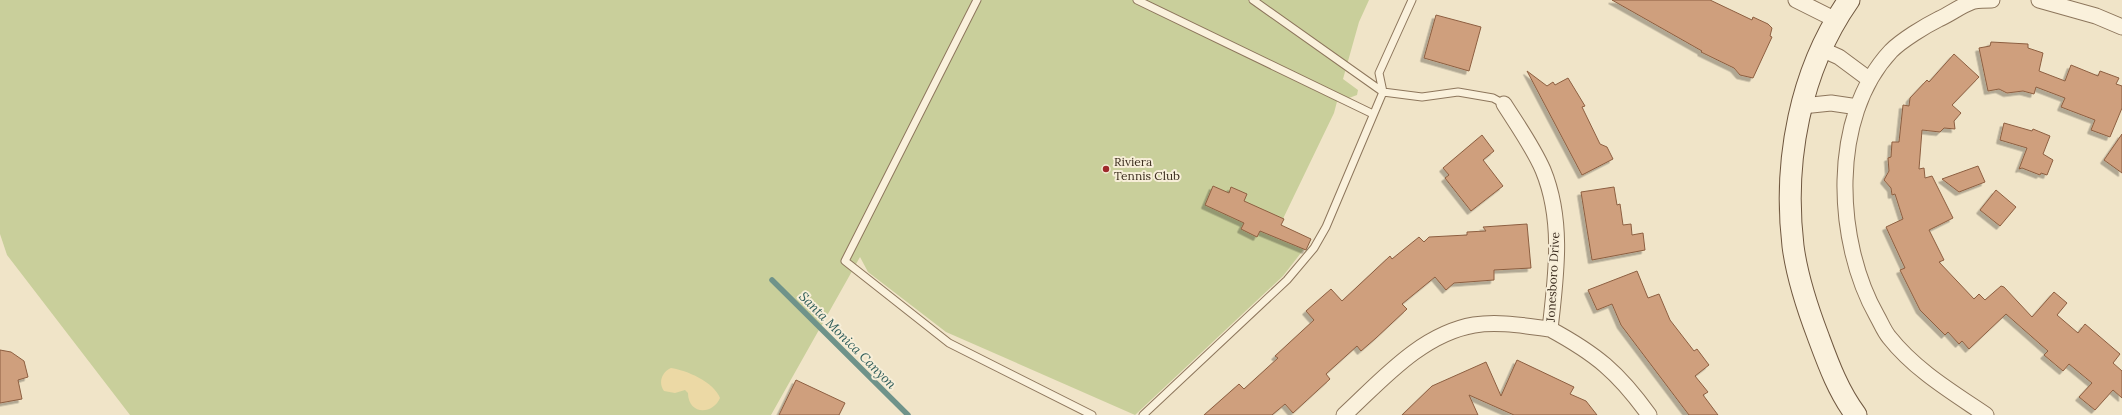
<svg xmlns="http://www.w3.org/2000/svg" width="2122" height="415" viewBox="0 0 2122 415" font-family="Lora,serif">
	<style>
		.green { fill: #c9cf9b }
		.sand { fill: #ecd9a5 }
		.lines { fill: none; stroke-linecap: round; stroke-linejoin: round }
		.stream { stroke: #6f938a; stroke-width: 5.5 }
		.building { fill: #cf9f7d; stroke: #8d5f41; filter: url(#shadow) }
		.lane-casing { stroke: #8d765c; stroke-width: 9 }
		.street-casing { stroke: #8d765c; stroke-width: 17 }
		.secondary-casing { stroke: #6f573f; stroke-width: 23 }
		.lane { stroke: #faf1dc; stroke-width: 7 }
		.street { stroke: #faf1dc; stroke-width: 15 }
		.secondary { stroke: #faf1dc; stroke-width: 21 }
		.poi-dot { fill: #9e2a2b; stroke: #f7eed8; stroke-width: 1.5 }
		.labels { text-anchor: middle; stroke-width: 4; stroke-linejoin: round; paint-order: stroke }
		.poi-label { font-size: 12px; fill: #3d2e20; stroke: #f7eed8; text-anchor: start }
		.street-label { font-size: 12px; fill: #3d2e20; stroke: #f7eed8 }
		.water-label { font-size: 13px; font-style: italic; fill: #2f5d5a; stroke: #f7eed8 }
	</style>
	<defs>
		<filter id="shadow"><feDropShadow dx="-3.5" dy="3.5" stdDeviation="0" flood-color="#0004"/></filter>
	</defs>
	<rect width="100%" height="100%" fill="#f0e4c8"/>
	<!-- green -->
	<path class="green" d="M0 0H1369L1359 22 1343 79 1358 90 1357 95 1349 98 1339 94 1334 113 1280 225 1311 240 1283 276 1135 415 946 332 868 272 860 257 771 415H130L7 255 0 234Z"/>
	<!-- sand -->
	<path class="sand" d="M671 368C686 370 714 382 720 398 713 415 688 415 688 393L685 390 675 393 664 391C658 382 662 372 671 368Z"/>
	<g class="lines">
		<!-- stream -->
		<path class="stream" d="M772 280 908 415"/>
	</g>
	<!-- building -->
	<path class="building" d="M1612 0H1710L1752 20 1753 17 1768 24 1772 28 1770 36 1772 37 1753 78 1740 75 1734 68 1701 52 1702 51Z
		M1436 15 1481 27 1469 71 1424 58Z
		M1991 42 2028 44V48L2043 53 2039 71 2065 81 2071 65 2098 76 2100 71 2119 78 2116 84 2122 86V108L2110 137 2091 130 2095 120 2061 107 2065 98 2036 87 2034 94 2023 91 2007 93 1999 89 1988 91 1979 48 1990 46Z
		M1954 54 1979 77 1952 105 1961 113 1954 121 1955 129 1944 128 1940 132 1922 130 1919 169 1924 168 1925 178 1932 176 1953 218 1929 230 1944 260 1939 262 1974 299 1979 294 1985 300 2001 286 2004 287 2032 317 2054 292 2067 303 2057 315 2078 333 2085 324 2120 354 2113 363 2122 371V398L2113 390 2095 410 2079 397 2092 383 2069 364 2063 371 2044 355 2048 351 2006 314 1969 349 1962 341 1959 344 1948 332 1945 335 1920 310 1900 270 1905 268 1886 227 1903 219 1895 194 1892 195 1891 188 1884 180 1889 171 1888 158 1891 157 1892 142H1899L1903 105 1909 106 1910 98 1927 80 1929 82Z
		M1527 71 1547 86 1553 82 1555 85 1568 78 1585 106 1582 107 1600 144 1607 147 1613 159 1582 175Z
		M2004 123 2032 131 2033 129 2050 136 2043 154 2053 160 2047 175 2041 173 2040 175 2022 168 2019 169 2027 148 2000 140Z
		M2122 134V173L2104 160Z
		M1482 135 1494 151 1483 160 1503 186 1471 211 1445 178 1449 175 1443 168Z
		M1978 166 1985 182 1959 192 1942 179Z
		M1213 186 1229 193 1231 187 1247 194 1244 201 1284 219 1281 225 1311 239 1306 250 1260 231 1257 237 1241 229 1244 223 1205 205Z
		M1614 187 1617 205 1620 204 1623 225 1631 224 1632 235 1643 233 1645 250 1592 260 1581 192Z
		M1996 190 2016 207 2000 226 1980 210Z
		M1527 224 1531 268 1494 270V280L1454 283 1446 290 1435 277 1402 304 1407 309 1376 338 1361 351 1357 346 1326 374 1330 379 1293 413 1285 404 1272 415H1204L1239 384 1244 389 1278 358 1275 356 1314 320 1306 311 1331 289 1342 301 1390 256 1392 259 1419 237 1424 242 1429 237 1467 235V232L1486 231 1483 227Z
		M1637 271 1648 298 1659 294 1670 320 1694 351 1697 349 1709 365 1695 376 1708 392 1703 395 1718 415H1689L1621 325 1612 304 1597 310 1588 290Z
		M0 350 11 352 24 361 28 377 18 380 22 399 0 403Z
		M1517 360 1574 387 1570 394 1586 401 1597 415H1514L1469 395 1478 415H1402L1432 386 1486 362 1501 396Z
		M796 380 845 403 839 415H779Z"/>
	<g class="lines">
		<!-- lane casing -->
		<g class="lane-casing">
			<path id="lane" d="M977 0 845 261 949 343 1092 415
				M1137 0 1373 114
				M1253 0 1383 92 1422 97 1458 92 1493 98 1504 104
				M1143 415 1287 280 1314 248 1326 227 1383 92 1379 73 1412 0"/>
		</g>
		<!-- street casing -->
		<g class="street-casing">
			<path id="street" d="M1796 0 1836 20
				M2039 0 2096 16 2122 27
				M1821 49 1839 57 1870 80
				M1504 104C1518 126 1533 147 1543 170 1564 221 1556 276 1550 329 1596 354 1618 372 1649 415
				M1802 106 1831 103 1858 107
				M1344 415C1381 381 1421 334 1474 325 1499 321 1525 326 1550 329
				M1986 415C1952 392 1915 370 1889 337 1884 331 1881 323 1877 316 1835 242 1829 117 1891 51 1902 40 1925 26 1939 19 1950 14 1962 5 1974 1 1980 0 1986 0 1992 0"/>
		</g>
		<!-- secondary casing -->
		<g class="secondary-casing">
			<path id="secondary" d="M1849 0C1800 70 1783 161 1793 246 1797 277 1807 307 1818 336 1828 363 1838 391 1856 415"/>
		</g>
		<!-- lane -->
		<use href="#lane" class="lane"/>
		<!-- street -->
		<use href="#street" class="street"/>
		<!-- secondary -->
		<use href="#secondary" class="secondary"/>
	</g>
	<!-- markers -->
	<circle class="poi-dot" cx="1106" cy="169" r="4"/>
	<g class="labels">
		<!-- poi labels -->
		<g class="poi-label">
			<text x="1114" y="166">Riviera<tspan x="1114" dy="14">Tennis Club</tspan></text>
		</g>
		<!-- street labels -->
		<g class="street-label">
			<text transform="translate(1553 277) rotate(-87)" y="4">Jonesboro Drive</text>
		</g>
		<!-- water labels -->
		<g class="water-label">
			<text transform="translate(848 340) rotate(45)" y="5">Santa Monica Canyon</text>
		</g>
	</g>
</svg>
